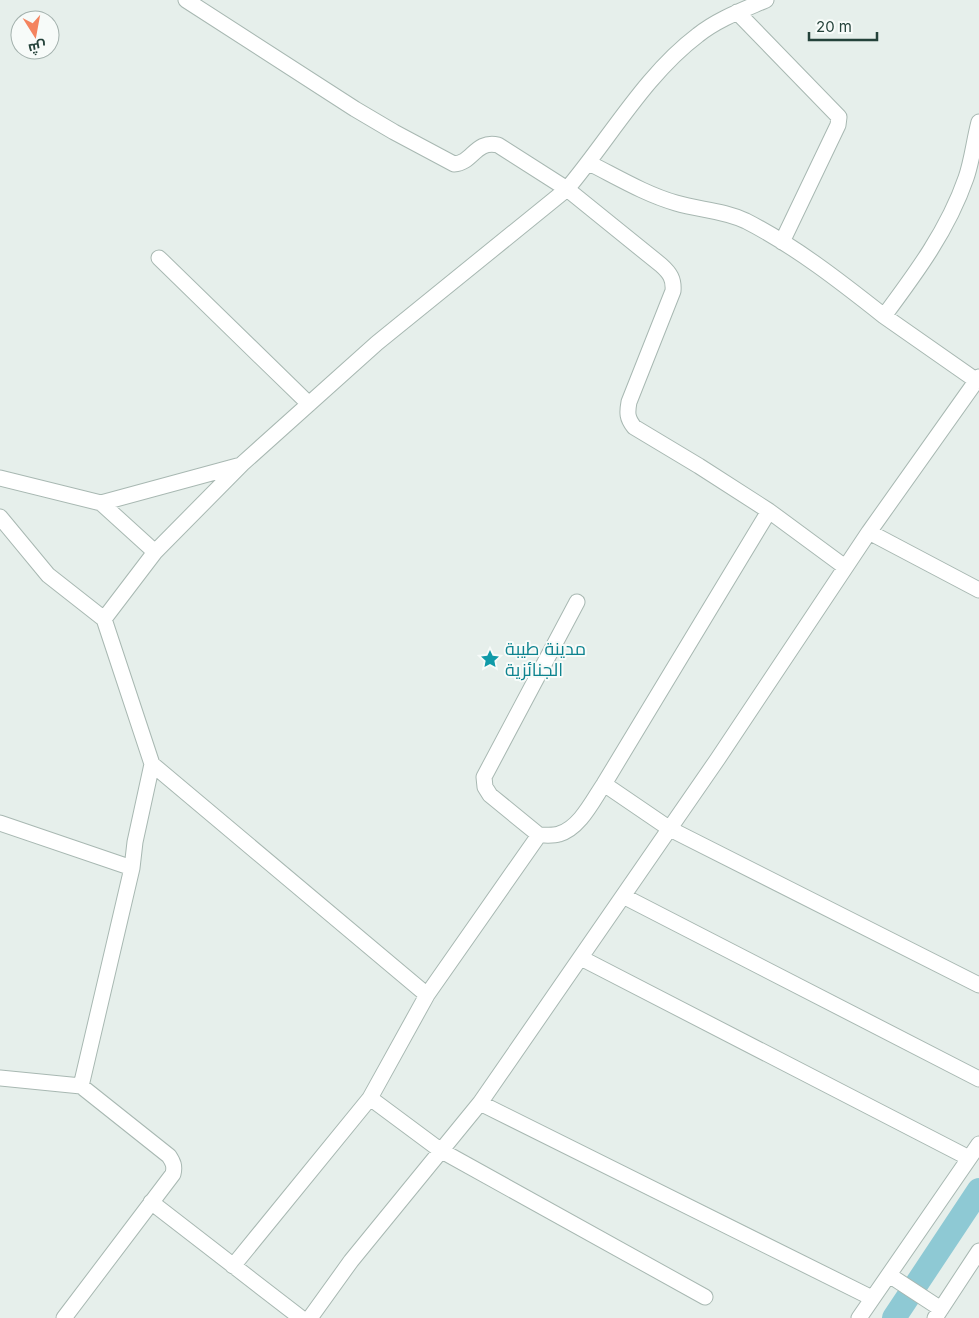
<svg xmlns="http://www.w3.org/2000/svg" width="979" height="1318" viewBox="0 0 979 1318" font-family="Inter,Cairo,sans-serif">
	<style>
		.lines { fill: none; stroke-linecap: round; stroke-linejoin: round }
		.canal { stroke: #8ec9d4; stroke-width: 24 }
		.minor-casing { stroke: #a8b8b2; stroke-width: 17 }
		.minor { stroke: #fff; stroke-width: 15 }
		.labels { text-anchor: middle; stroke-width: 4; stroke-linejoin: round; paint-order: stroke }
		.culture-label { font-size: 18px; fill: #0d838f; stroke: #f7fbf9; text-anchor: start }
	</style>
	<rect width="100%" height="100%" fill="#e6efeb"/>
	<g class="lines">
		<!-- canal -->
		<path class="canal" d="M894 1318 979 1190"/>
		<!-- minor casing -->
		<g class="minor-casing">
			<path id="minor" d="M186 0 355 109 394 132 454 164C473 163 475 140 498 145L567 189 661 265C670 273 674 279 673 291L629 402C627 413 627 418 634 427L699 466 769 511 845 567
				M737 12 839 117 838 125 782 242
				M589 163C617 177 645 194 676 203 699 210 723 210 746 221 795 246 841 282 884 316 916 273 948 230 966 178 972 161 974 141 979 122
				M159 258 309 404
				M884 316 977 381
				M0 478 101 503 241 465
				M101 503 155 552
				M0 517 48 575 104 619 152 764 135 842 132 868 81 1086 169 1156C173 1162 175 1166 173 1174L64 1318
				M869 532 979 590
				M577 602 484 777 485 787 490 795 539 835C546 835 553 836 559 834 580 828 593 800 604 784L769 511
				M104 619 155 552 242 464 377 343 567 189C610 138 645 75 698 35 718 19 743 10 766 0
				M152 764 427 995 539 835
				M604 784 670 829 979 985
				M0 823 132 868
				M623 896 979 1079
				M581 958 969 1158
				M0 1078 81 1086
				M370 1098 440 1150 705 1297
				M480 1103 872 1298
				M151 1202 301 1318
				M233 1266 370 1098 427 995
				M889 1275 941 1309
				M310 1318 351 1261 480 1103 717 760 869 532 979 377
				M859 1318 979 1144
				M935 1318 979 1251"/>
		</g>
		<!-- minor -->
		<use href="#minor" class="minor"/>
	</g>
	<!-- icons -->
	<defs>
		<g id="sight-bare" transform="scale(1.5)"><path d="M0-6L1.8-2.2L6-1.7L2.9 1.2L3.7 5.4L0 3.3L-3.7 5.4L-2.9 1.2L-6-1.7L-1.8-2.2Z" fill="#0f9aa8" stroke="#f7fbf9" stroke-width="2.5" paint-order="stroke"/></g>
	</defs>
	<g fill-rule="evenodd">
		<use href="#sight-bare" x="490" y="659"/>
	</g>
	<g class="labels">
		<!-- culture labels -->
		<g class="culture-label">
			<text x="505" y="655">مدينة طيبة<tspan x="505" dy="21">الجنائزية</tspan></text>
		</g>
	</g>
	<!-- north arrow -->
	<g transform="translate(35 35) rotate(169)"><circle r="24" fill="#f7fbf9" stroke="#a3b1ad"/>
	<path d="M0-4L9 19L0 12L-9 19Z" fill="#f4845f"/>
	<text y="-8" font-size="14" font-weight="bold" text-anchor="middle" fill="#24423a">ش</text>
	</g>
	<!-- scale -->
	<path d="M809 32v8h68v-8" fill="none" stroke="#24423a" stroke-width="2.5"/>
	<text x="816" y="32" font-size="15" fill="#24423a" stroke="#f7fbf9" stroke-width="4" paint-order="stroke">20 m</text>
</svg>
